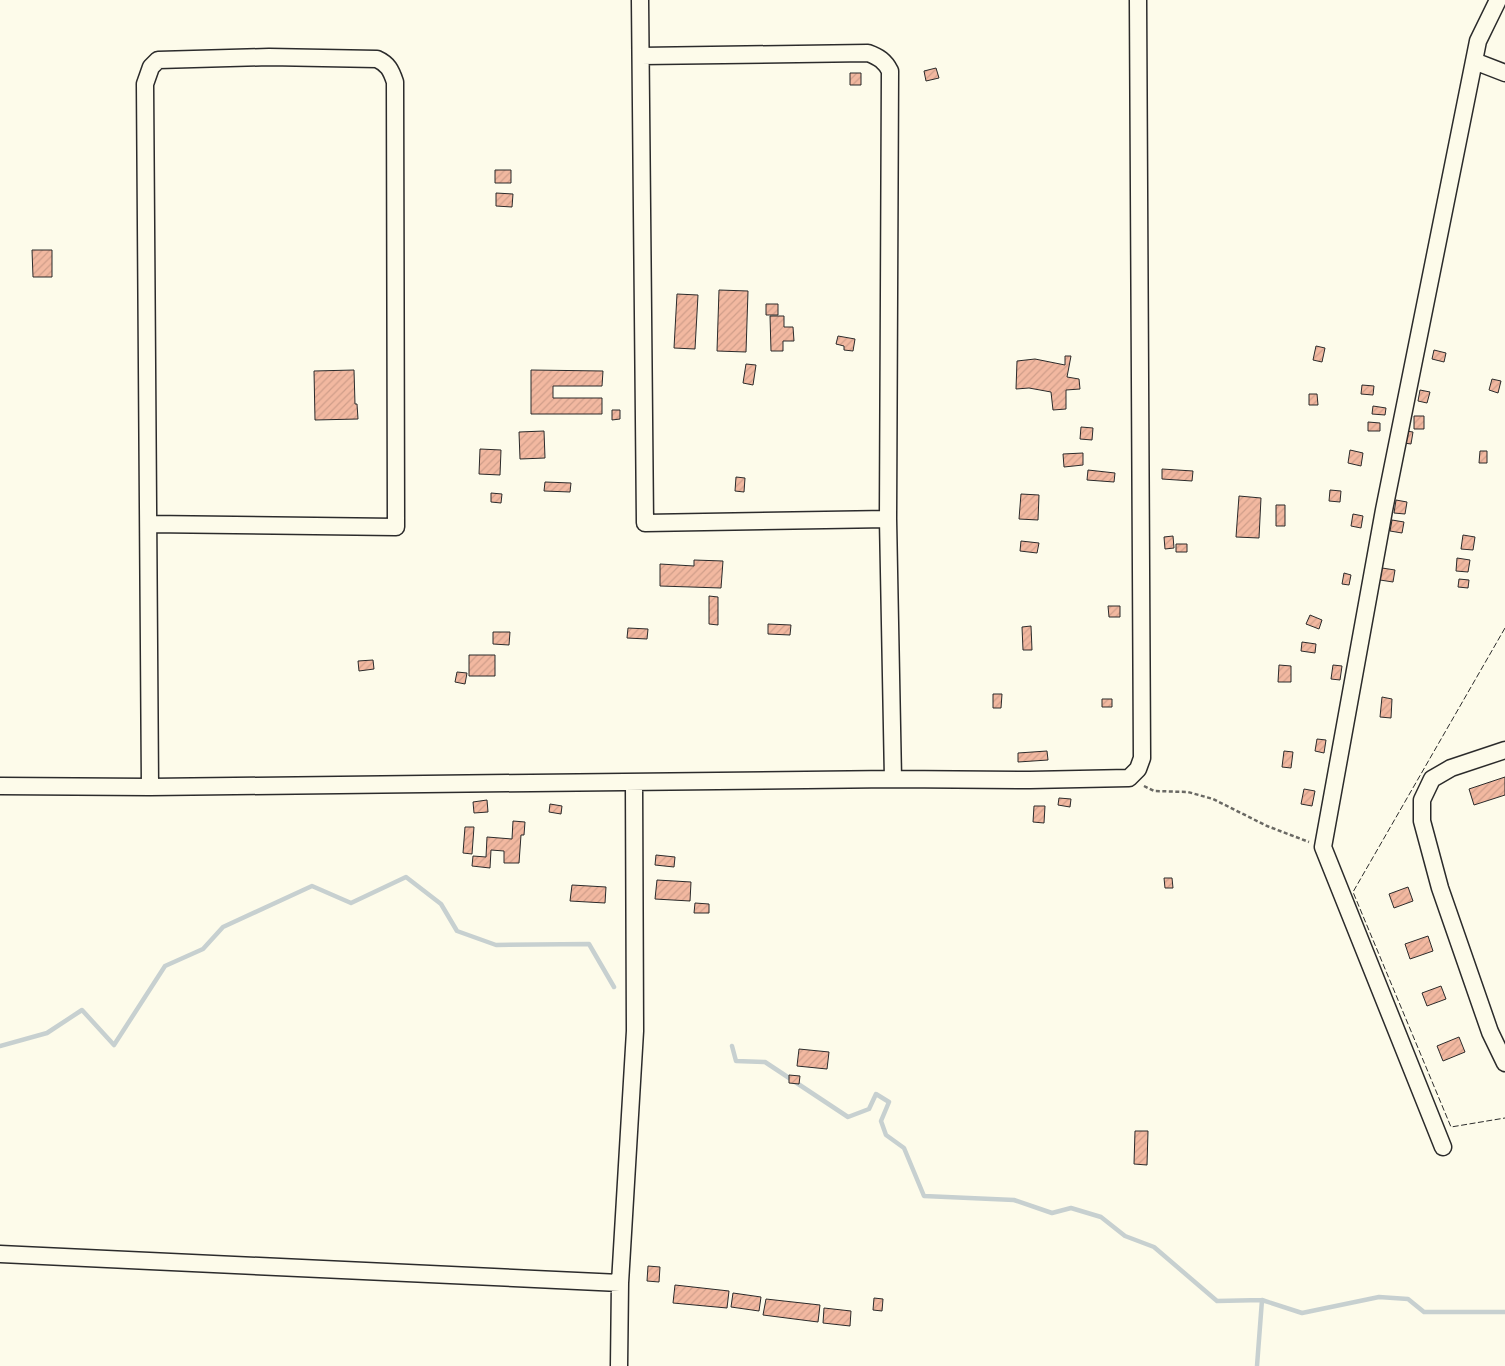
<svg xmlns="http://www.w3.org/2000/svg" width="1505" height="1366" viewBox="0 0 1505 1366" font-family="'Exo 2',sans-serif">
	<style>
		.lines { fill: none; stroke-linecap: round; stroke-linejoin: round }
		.stream { stroke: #c7d0d0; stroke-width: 4.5 }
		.building { fill: url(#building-hatch); stroke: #2b2b2b }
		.minor-casing { stroke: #2b2b2b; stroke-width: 19 }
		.path { stroke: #6a6964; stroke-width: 2.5; stroke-dasharray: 4 2.5; stroke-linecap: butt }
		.minor { stroke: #fdfbea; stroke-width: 16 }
		.fence { stroke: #2b2b2b; stroke-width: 1; stroke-dasharray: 6 2.5; stroke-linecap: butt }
	</style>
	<defs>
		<pattern id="building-hatch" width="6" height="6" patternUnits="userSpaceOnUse" patternTransform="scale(1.25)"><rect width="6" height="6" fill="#f2b8a0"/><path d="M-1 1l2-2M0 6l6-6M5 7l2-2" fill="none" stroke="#d09e8a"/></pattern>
	</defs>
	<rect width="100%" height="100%" fill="#fdfbea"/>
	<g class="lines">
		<!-- stream -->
		<path class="stream" d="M0 1046 47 1033 82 1010 114 1045 165 966 203 949 223 927 312 886 351 903 406 877 441 904 457 931 496 945 589 944 614 987
			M732 1046 736 1061 765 1062 848 1117 869 1109 876 1094 889 1102 881 1121 886 1135 904 1148 924 1196 1014 1200 1052 1213 1071 1208 1101 1217 1125 1236 1154 1247 1217 1301 1262 1300 1302 1313 1379 1297 1408 1299 1424 1312H1505
			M1257 1366 1262 1300"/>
	</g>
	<!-- building -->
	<path class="building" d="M936 68 939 78 926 81 924 71Z
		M850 73H861V85H850Z
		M495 170H511V183H495Z
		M496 193 513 194 512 207 496 206Z
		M32 250H52V277H33Z
		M719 290 748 291 746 352 717 351Z
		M677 294 698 295 695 349 674 348Z
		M766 304H778V315H766Z
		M770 316H784V327H793L794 341H783V351H771Z
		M838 336 855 339 853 351 844 350V346L836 344Z
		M1316 346 1325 348 1322 362 1313 360Z
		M1434 350 1446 353 1444 362 1432 359Z
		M1065 356H1071L1067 377 1079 379 1080 389 1066 390V409L1053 410 1051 392 1029 388 1016 389 1017 361 1035 359 1065 365Z
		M746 364 756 365 753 385 743 383Z
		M354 370 355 404H357L358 419 315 420 314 371Z
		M531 370 603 371 602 386H553V398H602V414H531Z
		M1492 379 1501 381 1498 393 1489 390Z
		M1362 385 1374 386 1373 395 1361 394Z
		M1420 390 1430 392 1427 403 1418 401Z
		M1309 394H1317L1318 405H1309Z
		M1373 406 1386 408 1385 415 1372 414Z
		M612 410H620V419L612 420Z
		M1414 416H1424V429H1414Z
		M1368 422 1380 423V431H1368Z
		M1081 427 1093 428 1092 440 1080 439Z
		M544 431 545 458 520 459 519 432Z
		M1406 431 1413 432 1411 444 1404 443Z
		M480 449 501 450 500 475 479 474Z
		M1350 450 1363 453 1361 466 1348 463Z
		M1480 451H1487V463H1479Z
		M1083 453V465L1064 467 1063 454Z
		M1162 469 1193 471 1192 481 1162 479Z
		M1088 470 1115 473 1114 482 1087 480Z
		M736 477 745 478 744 492 735 491Z
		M545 482 571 483 570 492 544 491Z
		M1330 490 1341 491 1340 502 1329 501Z
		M491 493 502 494 501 503 491 502Z
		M1021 494 1039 495 1038 520 1019 519Z
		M1239 496 1261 498 1259 538 1236 537Z
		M1396 500 1407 502 1405 514 1394 513Z
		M1276 505H1285V526H1276Z
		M1353 514 1363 516 1361 528 1351 526Z
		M1392 520 1404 522 1402 533 1390 531Z
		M1463 535 1475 537 1473 550 1461 549Z
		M1173 536 1174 548 1165 549 1164 537Z
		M1021 541 1039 543 1037 553 1020 551Z
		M1176 544H1187V552H1176Z
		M1457 558 1470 560 1468 572 1456 571Z
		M694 560 723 561 721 588 660 586V564L694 566Z
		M1382 568 1395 570 1393 582 1380 580Z
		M1344 573 1351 575 1349 585 1342 584Z
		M1459 579 1469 580 1468 588 1458 587Z
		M709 596 718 597V625L709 624Z
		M1108 606H1120V617H1109Z
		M1310 615 1322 620 1319 629 1306 624Z
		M768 624 791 625 790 635 768 634Z
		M1031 626 1032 650H1023L1022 627Z
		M628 628 648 629 647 639 627 638Z
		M493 632H510L509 645 493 644Z
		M1302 642 1316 644 1315 653 1301 651Z
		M469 655H495V676H469Z
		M373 660 374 669 359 671 358 661Z
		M1279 665 1291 666V682H1278Z
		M1333 665 1342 666 1340 680 1331 679Z
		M457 672 467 673 465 684 455 682Z
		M993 694H1002L1001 708H993Z
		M1382 697 1392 699 1391 718 1380 717Z
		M1102 699H1112V707H1102Z
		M1317 739 1326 740 1324 753 1315 751Z
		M1047 751 1048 760 1018 762V753Z
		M1284 751 1293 752 1291 768 1282 767Z
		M1505 777V795L1474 805 1469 789Z
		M1304 789 1315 791 1312 806 1301 804Z
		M1059 798 1071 799 1070 807 1058 805Z
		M487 800 488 812 474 813 473 802Z
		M550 804 562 806 561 814 549 812Z
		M1034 806H1045L1044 823 1033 822Z
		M513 821 525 822 524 835H521L519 863H504V851L491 850 490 868 472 866 473 856 486 857 487 837 512 839Z
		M465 827H474L472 854 463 853Z
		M656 855 675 857 674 867 655 865Z
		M1164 878H1172L1173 888H1165Z
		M657 880 691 882 690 901 655 899Z
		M572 885 606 887 605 903 570 901Z
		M1408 887 1413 901 1394 908 1389 894Z
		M695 903 709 904V913H694Z
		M1428 936 1433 951 1410 959 1405 944Z
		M1441 986 1446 999 1427 1006 1422 993Z
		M1459 1037 1465 1052 1443 1061 1437 1046Z
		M799 1049 829 1052 827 1069 797 1066Z
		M789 1075 800 1076 799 1084 789 1083Z
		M1135 1131H1148L1147 1165 1134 1164Z
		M648 1266 660 1267 659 1282 647 1281Z
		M675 1285 729 1291 727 1308 673 1303Z
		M733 1293 761 1297 759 1311 731 1307Z
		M874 1298 883 1299 882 1311 873 1310Z
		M766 1299 820 1305 818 1322 763 1315Z
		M824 1308 851 1311 850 1326 823 1323Z"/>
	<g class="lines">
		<!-- minor casing -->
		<g class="minor-casing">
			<path id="minor" d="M640 0 645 523 888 519
				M641 56 868 53C879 57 885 61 890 71L888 519 893 779 1030 780 1129 778 1138 769 1142 758 1138 0
				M1474 61 1505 73
				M149 524 396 527 395 82C391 70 388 64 377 59L269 57 158 60 151 67 145 84 150 787
				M1505 750 1451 768 1432 779 1422 800V821L1440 888 1490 1032 1505 1063
				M0 786 150 787 893 779
				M1443 1147 1323 847 1384 510 1478 41 1498 0
				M0 1254 620 1283
				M619 1366 620 1283 635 1031 634 783"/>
		</g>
		<!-- path -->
		<path class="path" d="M1144 786 1154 791 1188 792 1213 799 1267 826 1309 842"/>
		<!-- minor -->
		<use href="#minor" class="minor"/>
		<!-- fence -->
		<path class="fence" d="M1505 628 1353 892 1451 1127 1505 1118"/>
	</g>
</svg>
